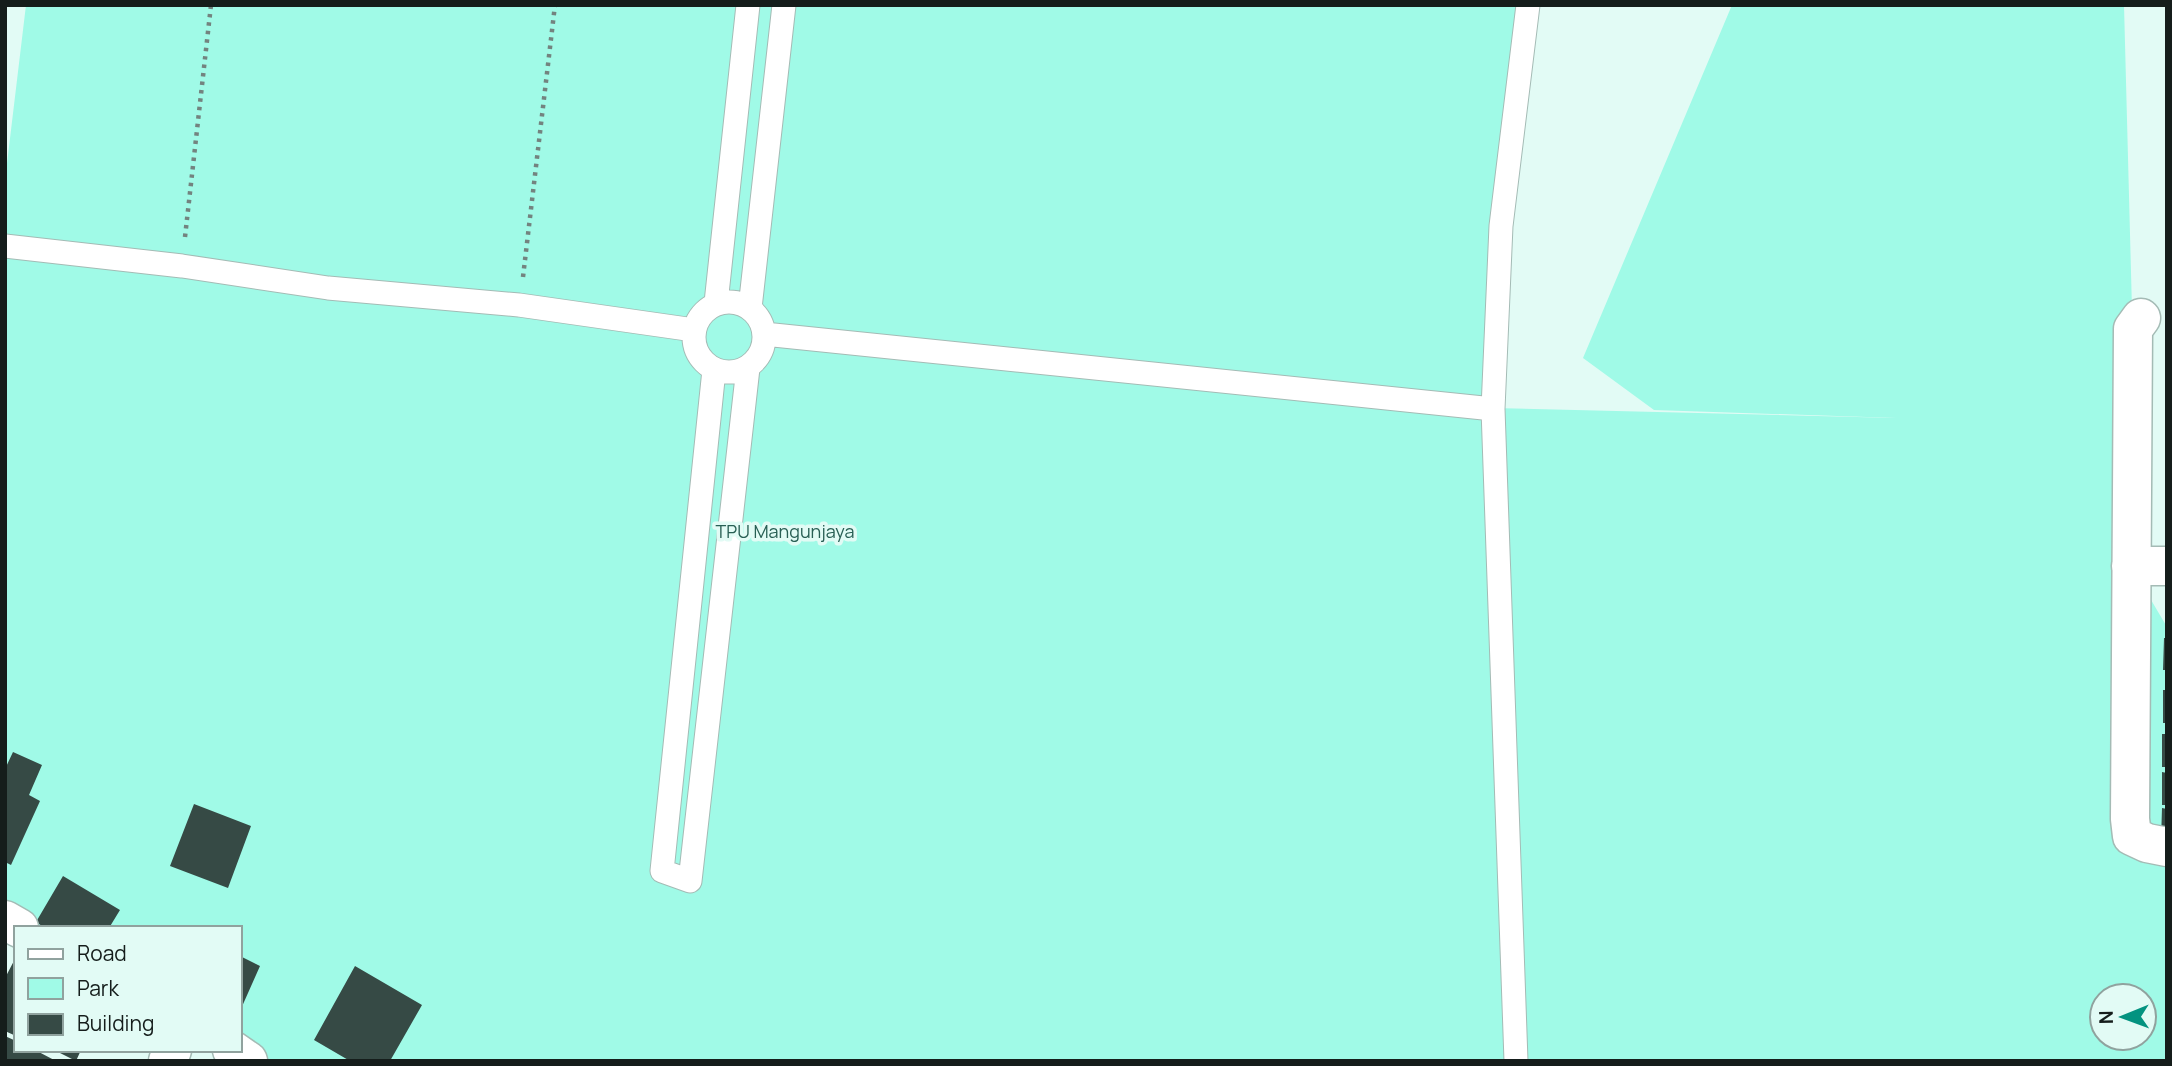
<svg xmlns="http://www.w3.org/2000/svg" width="2172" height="1066" viewBox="0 0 2172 1066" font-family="Manrope,sans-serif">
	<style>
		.green { fill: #a0fae7; fill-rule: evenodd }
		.building { fill: #364a45 }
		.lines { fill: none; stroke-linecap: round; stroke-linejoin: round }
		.service-casing { stroke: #a4bbb5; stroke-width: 25 }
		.minor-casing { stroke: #a4bbb5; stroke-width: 41 }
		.path { stroke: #73837f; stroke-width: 4.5; stroke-dasharray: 3.5 5; stroke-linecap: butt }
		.service { stroke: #fff; stroke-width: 23 }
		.minor { stroke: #fff; stroke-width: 38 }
		.labels { text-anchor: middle; stroke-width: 7; stroke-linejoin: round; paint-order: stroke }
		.park-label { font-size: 18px; fill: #285f54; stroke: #e2fbf5 }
	</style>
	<rect width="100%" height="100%" fill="#e2fbf5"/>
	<!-- green -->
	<path class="green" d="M26 5H1528L1493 408 1896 418 1654 410 1583 358 1732 5H2124L2133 348 2131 566 2167 627V1061H248L240 1050V928H19L5 920V180ZM2102 996H2144V1038H2102Z"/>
	<!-- building -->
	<path class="building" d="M2164 638H2167V670H2163Z
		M2163 690H2167V723H2163Z
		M2162 734H2167V767H2162Z
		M13 752 42 765 29 795 40 801 11 865 5 862V769Z
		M2162 772 2167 773V805H2162Z
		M194 804 251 826 228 888 170 866Z
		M2162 808 2167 809V841H2161Z
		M63 876 120 910 109 928H45L36 922Z
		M240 956 260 966 240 1011Z
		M16 957V1036L5 1031V978Z
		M355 966 422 1005 390 1061H350L314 1040Z
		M5 1036 16 1041V1050H35L56 1061H5Z
		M54 1050H81L76 1061Z"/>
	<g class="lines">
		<!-- service casing -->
		<g class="service-casing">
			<path id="service" d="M5 246 182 266 328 288 519 305 694 330
				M694 337a35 35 0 1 1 70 0a35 35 0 1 1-70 0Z
				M716 303 748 5
				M750 308 784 5
				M764 334 1493 409
				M714 370 662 871 690 881 748 368
				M1516 1061 1493 409 1501 226 1528 5"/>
		</g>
		<!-- minor casing -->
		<g class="minor-casing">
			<path id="minor" d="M2141 318 2133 329 2130 819 2132 836 2147 843 2167 847
				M2131 566H2167
				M5 920 19 928
				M232 1050 248 1061
				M168 1061 172 1050"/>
		</g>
		<!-- path -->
		<path class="path" d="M185 237 211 5
			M523 277 555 5"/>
		<!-- service -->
		<use href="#service" class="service"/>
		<!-- minor -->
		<use href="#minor" class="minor"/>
	</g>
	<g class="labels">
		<!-- park labels -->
		<g class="park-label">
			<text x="785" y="538">TPU Mangunjaya</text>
		</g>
	</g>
	<!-- border -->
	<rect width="2172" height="1066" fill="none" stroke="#151d1b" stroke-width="14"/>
	<!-- legend -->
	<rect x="14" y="926" width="228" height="126" fill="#e2fbf5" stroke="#90a29e" stroke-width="2"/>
	<rect x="28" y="949" width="35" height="10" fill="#ffffff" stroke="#90a29e" stroke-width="2"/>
	<text x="77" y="961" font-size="21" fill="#151d1b">Road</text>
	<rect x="28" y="978" width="35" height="21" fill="#a0fae7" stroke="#90a29e" stroke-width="2"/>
	<text x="77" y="996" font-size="21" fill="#151d1b">Park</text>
	<rect x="28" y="1014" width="35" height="21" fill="#364a45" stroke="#90a29e" stroke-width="2"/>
	<text x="77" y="1031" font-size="21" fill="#151d1b">Building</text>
	<!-- north arrow -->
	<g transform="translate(2123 1017) rotate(269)"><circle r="33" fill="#e2fbf5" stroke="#90a29e" stroke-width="2"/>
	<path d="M0-5L12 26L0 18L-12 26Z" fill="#039380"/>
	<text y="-10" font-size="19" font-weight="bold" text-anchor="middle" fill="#151d1b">N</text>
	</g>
</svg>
